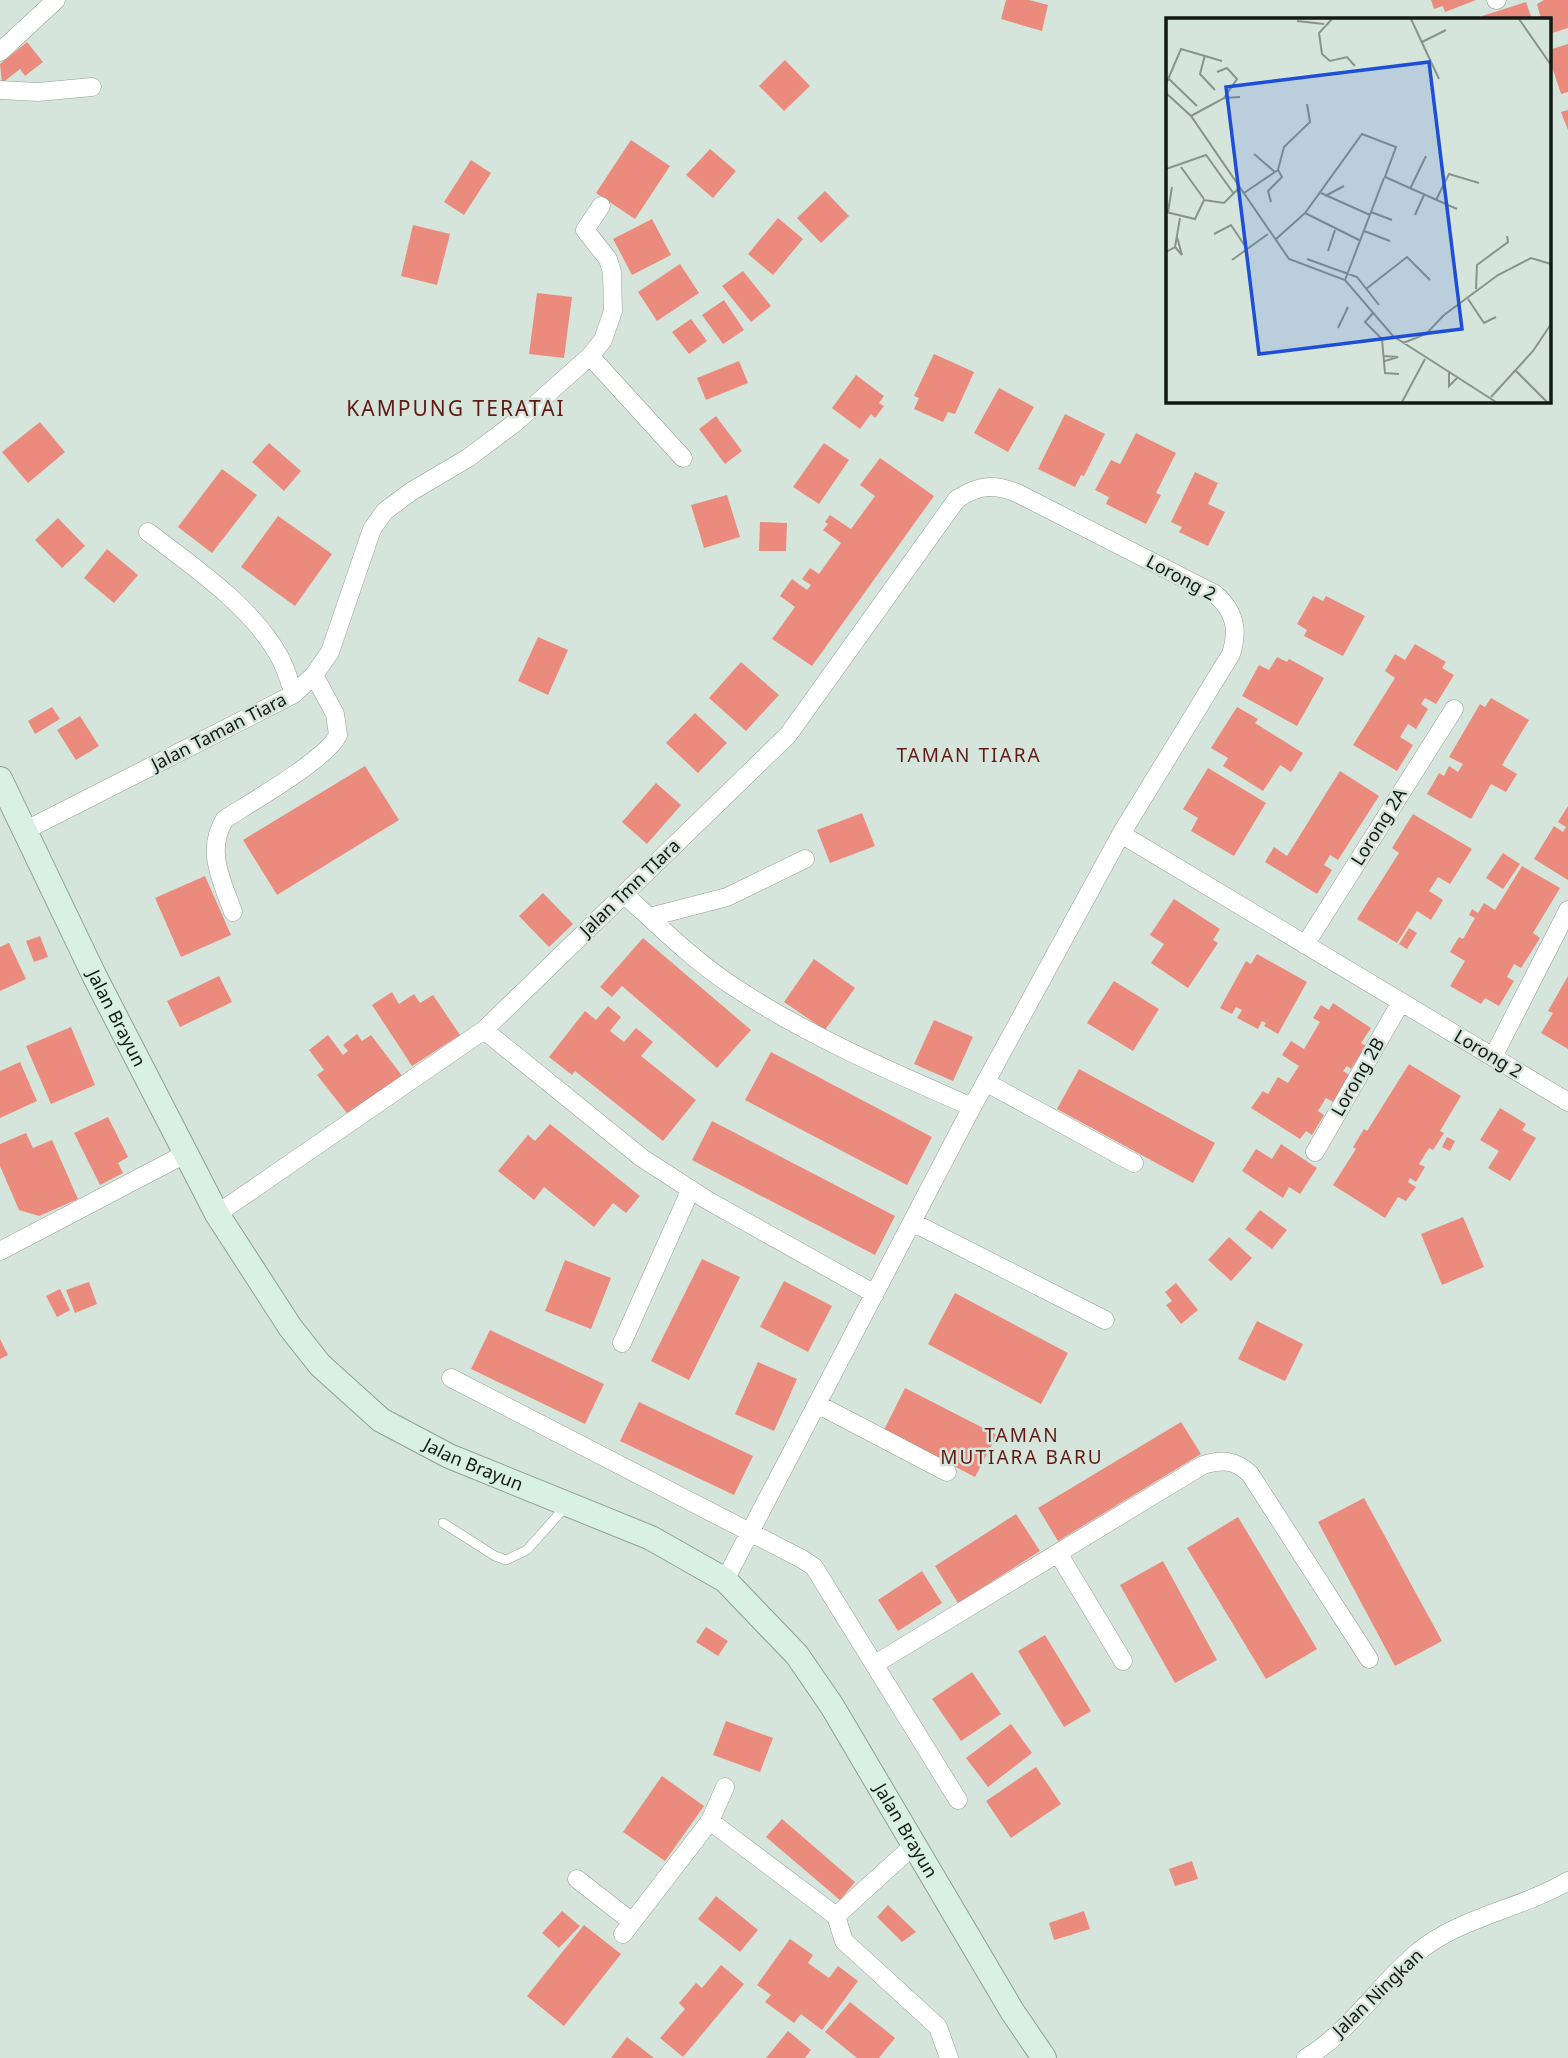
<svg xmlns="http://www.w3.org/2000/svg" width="1568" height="2058" viewBox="0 0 1568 2058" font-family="'Noto Sans',sans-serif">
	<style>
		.building { fill: #eb8b7d }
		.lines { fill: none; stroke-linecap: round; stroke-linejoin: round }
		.lane-casing { stroke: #919e96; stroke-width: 10 }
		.street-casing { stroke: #919e96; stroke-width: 19 }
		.secondary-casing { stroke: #919e96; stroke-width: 26 }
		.lane { stroke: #fff; stroke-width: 9 }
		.street { stroke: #fff; stroke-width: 18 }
		.secondary { stroke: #d8f1e3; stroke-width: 24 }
		.labels { text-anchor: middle; stroke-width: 5; stroke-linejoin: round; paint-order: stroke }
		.street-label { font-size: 18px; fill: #131915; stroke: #d6e5dc }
		.neighbourhood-label { font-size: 19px; letter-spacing: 2px; fill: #5e1a13; stroke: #d6e5dc }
		.quarter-label { font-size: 21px; letter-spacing: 2px; fill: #5e1a13; stroke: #d6e5dc }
		.inset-road { fill: none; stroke: #88938c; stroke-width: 2 }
		.view { fill: #1d4ed8; fill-opacity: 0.15; stroke: #1d4ed8; stroke-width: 3.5 }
		.inset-edge { fill: none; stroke: #131915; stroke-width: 3.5 }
	</style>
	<rect width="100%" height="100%" fill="#d6e5dc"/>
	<!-- building -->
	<path class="building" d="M1006 0H1029L1048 5 1042 31 1001 19Z
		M1431 0H1476L1445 12 1443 6 1434 9Z
		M1544 0H1568V28L1549 34V19H1541L1537 4Z
		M1526 2 1532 19H1483L1482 16Z
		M27 42 43 62 25 76 20 69 2 83 0 64Z
		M1568 44V92L1561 94 1549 58V50Z
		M785 60 810 86 784 111 759 86Z
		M1568 110V130L1561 112Z
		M631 140 670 166 635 219 596 193Z
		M710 149 736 171 713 198 686 175Z
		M471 160 491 173 464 215 444 202Z
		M825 191 849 216 821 243 797 218Z
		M778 218 803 239 773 275 748 254Z
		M652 219 671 255 632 275 613 239Z
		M413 225 450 234 437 285 401 276Z
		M680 264 699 293 657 321 638 292Z
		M743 271 771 306 751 322 722 286Z
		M537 293 572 297 564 358 529 354Z
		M724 300 744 330 723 344 702 315Z
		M691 319 707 341 689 354 672 332Z
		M934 354 974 372 955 414 948 412 943 422 914 409 919 398 914 396Z
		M739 361 748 383 706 400 697 378Z
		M856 375 884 396 879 403 884 406 875 418 871 414 860 429 832 408Z
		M999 388 1034 407 1008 452 974 433Z
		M1065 414 1105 434 1084 476 1081 475 1075 487 1038 469Z
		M716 416 742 451 725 464 699 429Z
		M40 422 65 452 28 483 2 452Z
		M1136 433 1176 453 1156 493 1161 495 1146 524 1106 504 1109 497 1095 490 1111 460 1120 464Z
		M269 443 301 471 284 491 252 462Z
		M824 443 849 460 819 504 793 487Z
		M880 458 934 496 812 666 772 639 795 607 780 596 792 579 807 590 811 585 802 579 810 568 819 574 841 543 823 530 828 524 825 522 830 515 851 529 875 496 860 485Z
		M222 469 257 495 212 553 178 527Z
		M1195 472 1218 483 1208 504 1225 512 1208 546 1179 532 1182 527 1171 522Z
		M727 495 740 537 704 548 691 505Z
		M278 516 332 554 295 606 241 567Z
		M58 518 85 546 62 568 35 540Z
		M760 522 787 523 786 551H759Z
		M107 549 138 575 114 603 84 578Z
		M1313 596 1323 601 1326 596 1365 616 1343 656 1304 636 1307 630 1297 624Z
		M538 637 568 650 548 695 518 681Z
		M1415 644 1446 662 1442 668 1454 675 1436 704 1425 698 1421 704 1428 709 1416 729 1408 724 1400 737 1413 745 1397 771 1353 745 1395 678 1385 671 1395 654 1405 660Z
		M1277 657 1287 662 1289 659 1324 678 1297 726 1242 696 1259 665 1269 670Z
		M741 662 779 695 746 731 709 698Z
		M1491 698 1529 720 1502 765 1517 774 1506 792 1491 784 1471 819 1427 794 1439 773 1444 776 1449 766 1458 772 1463 764 1449 757 1480 704 1485 707Z
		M52 707 60 719 35 734 28 721Z
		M1237 707 1258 719 1255 723 1303 753 1291 772 1280 765 1263 791 1223 766 1228 758 1211 748Z
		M695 713 727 743 698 773 666 743Z
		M80 716 99 746 76 760 57 730Z
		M365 766 399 820 277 895 243 840Z
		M1208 768 1266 803 1234 856 1191 831 1198 818 1183 809Z
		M1340 771 1379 796 1338 860 1330 855 1324 865 1332 870 1317 894 1265 862 1274 847 1287 856Z
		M656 783 681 805 647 844 622 822Z
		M1568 806V880L1534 859 1554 826 1563 832 1566 827 1558 822Z
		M862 813 875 846 830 863 817 830Z
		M1413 814 1472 849 1450 884 1438 877 1429 891 1443 900 1431 920 1417 911 1397 943 1357 919 1399 853 1392 848Z
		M1503 853 1520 864 1503 889 1486 878Z
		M1522 866 1560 888 1533 933 1540 938 1521 968 1514 964 1507 977 1514 981 1499 1006 1485 998 1481 1004 1450 986 1465 961 1450 952 1459 937 1463 939 1475 918 1469 915 1472 909 1478 913 1484 903 1495 910Z
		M205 876 231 935 181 957 155 898Z
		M543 893 573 924 549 947 519 916Z
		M1174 899 1220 929 1213 940 1218 943 1188 988 1151 963 1164 944 1150 935Z
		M1409 928 1417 933 1407 949 1399 944Z
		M40 936 48 957 34 962 26 941Z
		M643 938 751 1030 717 1068 622 986 612 997 600 987Z
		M9 943 26 979 0 991V947Z
		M1257 954 1307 982 1278 1034 1264 1026 1266 1023 1262 1021 1258 1029 1237 1018 1242 1010 1236 1007 1232 1014 1220 1008 1246 961 1251 964Z
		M814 959 855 988 825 1030 784 1002Z
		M219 976 232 1002 180 1027 167 1001Z
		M1568 976V1049L1541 1033 1553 1013 1548 1011Z
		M1114 981 1159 1009 1133 1051 1087 1023Z
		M392 992 399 1004 414 994 420 1003 433 995 460 1035 412 1066 372 1005Z
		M1333 1003 1371 1028 1361 1043 1366 1046 1351 1069 1347 1066 1343 1071 1351 1076 1335 1103 1326 1098 1318 1111 1324 1115 1312 1135 1306 1131 1300 1139 1251 1108 1263 1091 1268 1094 1278 1077 1288 1083 1299 1066 1282 1055 1291 1041 1304 1049 1320 1022 1313 1018 1321 1005 1329 1010Z
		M608 1006 621 1017 610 1031 624 1042 636 1028 653 1042 641 1056 696 1100 663 1141 575 1071 572 1075 549 1057 585 1011 596 1020Z
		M934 1020 973 1037 953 1081 914 1064Z
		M71 1027 95 1085 51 1104 26 1046Z
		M357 1034 362 1041 371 1035 403 1077 350 1117 317 1075 324 1070 309 1050 328 1035 343 1055 348 1051 343 1045Z
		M771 1052 932 1137 907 1185 745 1100Z
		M20 1062 37 1101 0 1118V1071Z
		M1409 1064 1461 1096 1440 1131 1444 1133 1433 1150 1429 1148 1419 1164 1425 1167 1416 1182 1410 1178 1408 1182 1416 1187 1406 1201 1398 1197 1385 1218 1333 1185 1356 1149 1353 1147 1364 1129 1367 1131Z
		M1079 1069 1215 1143 1193 1183 1057 1109Z
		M1500 1108 1526 1124 1522 1130 1536 1138 1510 1181 1488 1168 1499 1151 1480 1140Z
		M108 1117 128 1157 118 1163 123 1173 100 1185 74 1133Z
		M712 1121 895 1216 875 1255 692 1160Z
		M550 1124 640 1196 626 1213 613 1203 594 1227 544 1187 534 1200 498 1171 528 1135 535 1141Z
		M26 1133 33 1148 52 1140 78 1199 39 1216 19 1210 0 1166V1144Z
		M1447 1137 1455 1141 1450 1151 1442 1147Z
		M1281 1144 1317 1168 1300 1194 1289 1187 1283 1198 1242 1171 1256 1149 1272 1159Z
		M1260 1210 1287 1230 1272 1249 1245 1229Z
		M1463 1217 1484 1267 1442 1285 1421 1234Z
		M1229 1237 1252 1258 1231 1281 1208 1260Z
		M702 1259 740 1277 689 1380 651 1361Z
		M565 1260 611 1278 591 1329 545 1311Z
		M784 1281 832 1306 808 1352 760 1327Z
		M89 1282 97 1304 75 1313 66 1290Z
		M1176 1283 1198 1310 1181 1324 1166 1305 1172 1301 1165 1292Z
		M60 1289 70 1310 57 1317 46 1296Z
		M955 1293 1068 1353 1041 1404 928 1344Z
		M1257 1321 1303 1344 1285 1381 1238 1359Z
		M490 1330 604 1384 585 1424 471 1369Z
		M0 1339 8 1355 0 1359Z
		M758 1362 797 1379 774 1431 735 1414Z
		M905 1388 997 1435 975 1477 884 1430Z
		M639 1402 753 1456 734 1495 620 1441Z
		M1181 1422 1201 1454 1058 1541 1038 1508Z
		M1364 1498 1442 1641 1395 1666 1318 1522Z
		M1016 1514 1040 1551 958 1603 935 1566Z
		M1238 1517 1317 1649 1266 1679 1187 1548Z
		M1163 1561 1217 1660 1175 1683 1120 1585Z
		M922 1571 942 1603 898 1631 878 1600Z
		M706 1627 728 1641 718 1656 696 1642Z
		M1045 1635 1091 1711 1064 1727 1018 1651Z
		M972 1672 1001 1714 961 1741 932 1699Z
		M726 1721 773 1738 760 1772 713 1755Z
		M1011 1724 1032 1753 988 1787 966 1758Z
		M1036 1767 1061 1804 1011 1838 986 1801Z
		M662 1776 704 1806 665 1861 623 1832Z
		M782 1819 855 1882 840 1900 766 1837Z
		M1192 1861 1198 1879 1175 1886 1169 1869Z
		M716 1896 758 1930 740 1952 698 1919Z
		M888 1905 916 1932 902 1942 877 1917Z
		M562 1911 580 1926 559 1948 542 1933Z
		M1084 1911 1090 1929 1054 1940 1049 1923Z
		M584 1925 621 1954 564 2026 527 1996Z
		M790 1939 813 1955 808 1963 829 1978 838 1966 858 1981 822 2030 801 2014 794 2023 765 2002 771 1995 757 1985Z
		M721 1965 744 1984 683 2057 660 2038 685 2009 679 2003 696 1983 702 1988Z
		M850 2002 895 2038 879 2058H857L825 2032Z
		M788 2031 811 2050 805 2058H766Z
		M627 2037 654 2058H611Z"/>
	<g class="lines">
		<!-- lane casing -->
		<g class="lane-casing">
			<path id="lane" d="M443 1523 495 1556 506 1560 527 1550 567 1505"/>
		</g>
		<!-- street casing -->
		<g class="street-casing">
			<path id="street" d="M1496 0H1497
				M0 52 56 0
				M0 90 38 92 92 87
				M590 356 683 458
				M148 532C192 566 250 605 278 654 285 666 289 680 294 694
				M26 830 294 694 314 675 330 652 372 529 385 511 412 491 468 458 516 422 590 356 603 340 613 311 612 272 608 259 585 230 601 206
				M624 894C659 926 694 961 734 987 808 1036 892 1072 972 1107
				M233 912C222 881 205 850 225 819 250 803 327 759 338 735L335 714 314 675
				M650 917 727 897 805 859
				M1305 945 1454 709
				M484 1030 642 1158 707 1200 875 1294
				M1493 1057 1568 910
				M987 1083 1134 1163
				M1315 1152 1401 1002
				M217 1214 484 1030 788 735 957 499C979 485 995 483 1019 494L1215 594C1235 611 1239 630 1231 654L1121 834 1568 1102
				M912 1222 1105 1320
				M0 1251 185 1154
				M622 1343 691 1189
				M451 1378 802 1559 814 1567 958 1800
				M817 1404 947 1472
				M1058 1553 1123 1661
				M725 1580 972 1107 1121 834
				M875 1664 1203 1465C1223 1459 1235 1460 1250 1474L1369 1659
				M710 1821 836 1916
				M914 1845 836 1916 844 1941 938 2027 949 2058
				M577 1879 632 1922
				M623 1934 710 1821 725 1787
				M1306 2058C1351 2031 1379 1984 1418 1952 1460 1917 1521 1909 1568 1881"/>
		</g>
		<!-- secondary casing -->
		<g class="secondary-casing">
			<g id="secondary">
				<path id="s1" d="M0 779 95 977 217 1214 290 1327 320 1365 381 1420 449 1456 651 1538 725 1580 797 1655 832 1706 1012 2011 1044 2058"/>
			</g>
		</g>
		<!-- lane -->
		<use href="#lane" class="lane"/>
		<!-- street -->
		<use href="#street" class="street"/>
		<!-- secondary -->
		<use href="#secondary" class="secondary"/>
	</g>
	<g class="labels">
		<!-- street labels -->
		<g class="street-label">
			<text transform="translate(1181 578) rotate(28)" y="6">Lorong 2</text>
			<text transform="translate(219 732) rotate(-27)" y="6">Jalan Taman Tiara</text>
			<text transform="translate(1379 827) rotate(-58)" y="6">Lorong 2A</text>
			<text transform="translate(630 888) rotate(-44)" y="6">Jalan Tmn TIara</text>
			<text dy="6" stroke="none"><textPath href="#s1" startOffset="266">Jalan Brayun</textPath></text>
			<text transform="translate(1488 1054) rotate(31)" y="6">Lorong 2</text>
			<text transform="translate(1358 1077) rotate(-60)" y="6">Lorong 2B</text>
			<text dy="6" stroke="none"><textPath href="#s1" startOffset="854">Jalan Brayun</textPath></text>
			<text dy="6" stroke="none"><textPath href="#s1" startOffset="1442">Jalan Brayun</textPath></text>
			<text transform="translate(1378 1993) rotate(-44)" y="6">Jalan Ningkan</text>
		</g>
		<!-- neighbourhood labels -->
		<g class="neighbourhood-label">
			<text x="969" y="762">TAMAN TIARA</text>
			<text x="1022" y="1442">TAMAN<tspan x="1022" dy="22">MUTIARA BARU</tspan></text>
		</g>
		<!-- quarter labels -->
		<g class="quarter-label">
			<text x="456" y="416">KAMPUNG TERATAI</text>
		</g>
	</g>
	<!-- overview -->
	<g transform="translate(1166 18)">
		<rect width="385" height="385" fill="#d6e5dc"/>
		<path class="inset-road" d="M166 1 153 15 156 36 164 43 181 39 189 48M245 1 273 61M353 1 385 47M131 3 158 6M256 24 280 12M39 37 34 56 49 72M51 54 61 50 71 61 58 80M3 61 31 88M0 66 15 31 56 43M0 75 25 98 123 241 179 262 227 318 330 384M25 98 58 80 74 79M88 136 109 154M15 149 38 181M0 151 40 137 68 176M244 171 260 138M78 175 112 152 118 129 144 104 141 86M155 175 204 197M159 178 178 168M270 182 283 156 313 165M105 184 102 173 116 159 112 152M0 194 29 201 38 182 58 185 73 170M2 194 6 169M205 194 226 202M139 195 193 222M249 197 258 177M198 213 224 223M48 216 65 207 81 231M110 221 139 195 196 116 230 129 219 159 291 191M9 229 16 237 11 219M162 233 169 212M0 234 9 229 14 200M141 241 191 259 213 287M66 242 102 216M179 262 218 160M200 271 241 239 264 262M310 271 311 247 342 224 341 218M302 281 318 305 330 299M207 295 199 304 216 321 219 355 233 356M172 310 182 289M237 325 260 316 278 297 332 257 365 240 385 246M218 338 232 339 219 343M350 353 381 384M283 355V368L291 360M325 379 367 333 385 306M236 384 259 341"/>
		<path class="view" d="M263 44 296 311 93 336 60 69Z"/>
		<rect width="385" height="385" class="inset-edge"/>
	</g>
</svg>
